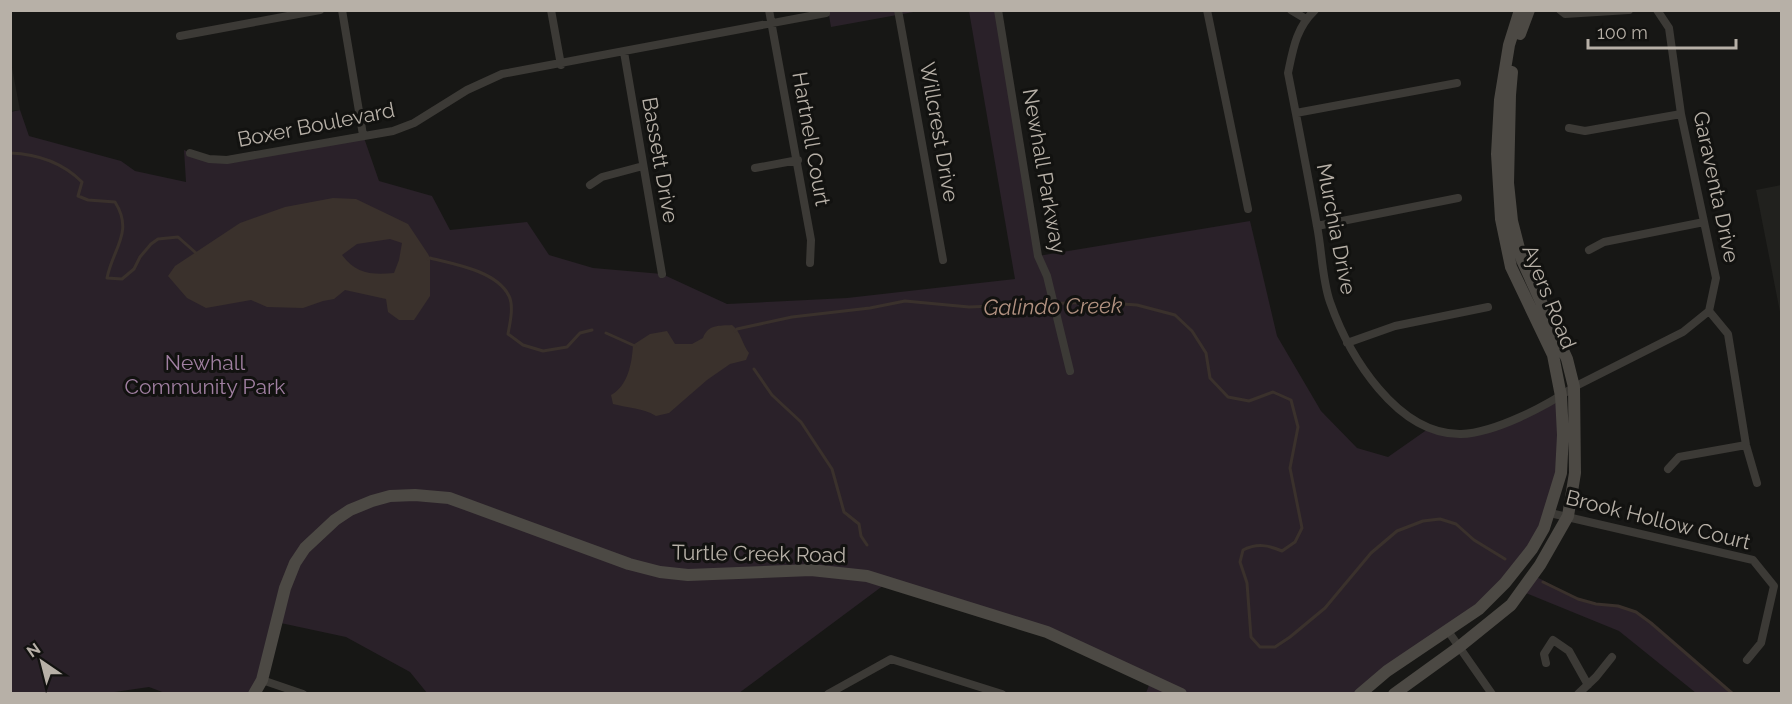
<svg xmlns="http://www.w3.org/2000/svg" width="1792" height="704" viewBox="0 0 1792 704" font-family="Raleway,sans-serif">
	<style>
		.built { fill: #21211e }
		.green { fill: #2a2129 }
		.water { fill: #3a312c; fill-rule: evenodd }
		.lines { fill: none; stroke-linecap: round; stroke-linejoin: round }
		.stream { stroke: #3a312c; stroke-width: 3 }
		.street { stroke: #3c3a36; stroke-width: 8 }
		.secondary { stroke: #4c4944; stroke-width: 12 }
		.labels { text-anchor: middle; stroke-width: 6; stroke-linejoin: round; paint-order: stroke }
		.street-label { font-size: 21px; fill: #b7b0a7; stroke: #121210 }
		.park-label { font-size: 21px; fill: #a07fa1; stroke: #121210 }
		.water-label { font-size: 22px; font-style: italic; fill: #b19180; stroke: #121210 }
	</style>
	<rect width="100%" height="100%" fill="#171715"/>
	<!-- built -->
	<path class="built" d="M10 57 20 110 11 111H10Z
		M1781 185V317L1756 190Z"/>
	<!-- green -->
	<path class="green" d="M828 10 919 11 831 27Z
		M969 11H998L1038 256 1250 221 1277 336 1321 411 1357 448 1388 457 1428 429 1461 434 1502 425 1561 396 1563 435 1550 513 1505 583 1360 693H1146L1151 680 1101 656 888 582 739 693H427L410 672 346 637 276 622 254 693H165L149 687 101 694 11 693 10 112 20 110 29 136 121 161 135 171 186 182 184 150 199 157 209 159 363 135 379 181 432 196 450 230 527 222 549 255 593 268 662 274 727 304 847 298 1015 279Z
		M1533 575 1578 599 1596 604 1618 606 1636 612 1651 623 1733 693H1696L1619 631 1521 591Z"/>
	<!-- water -->
	<path class="water" d="M333 198 356 199 408 224 428 254 430 258V296L414 320H399L388 312 386 299 345 290 334 299 323 301 303 308 267 307 251 300 206 308 187 298 168 276 175 266 240 223 285 207ZM390 239 402 243 399 260 394 273C372 275 356 274 342 255L357 244Z
		M732 325C741 332 742 344 749 353L746 360 730 364 707 380 669 413 656 416C643 408 628 408 613 404L611 395C628 386 632 363 633 345L650 334 667 331 675 344H692L703 338C708 324 719 326 732 325Z"/>
	<g class="lines">
		<!-- stream -->
		<path class="stream" d="M10 153C37 154 63 163 82 182L78 196 88 200 115 202C134 232 113 248 107 278L122 279 134 269 140 257 151 244 158 239 178 237 196 253
			M428 259 430 258C454 264 497 271 509 296 514 306 510 323 508 334L523 345 543 351 567 347 580 333 592 330
			M735 331 737 329 792 317 870 308 905 301 969 307 1094 302 1137 305 1175 315 1192 331 1206 353 1210 378 1228 397 1249 401 1273 392 1291 400 1298 427 1290 468 1302 528 1295 542 1282 551C1268 545 1257 543 1243 550L1240 562 1247 583 1251 637 1260 647H1275L1290 637 1325 608 1371 553 1397 531 1423 521 1440 519 1456 524 1474 540 1505 559
			M606 333 635 346
			M754 369 772 395 801 422 832 469 844 512 859 524 861 536 867 545
			M1543 582 1578 599 1596 604 1618 606 1636 612 1651 623 1733 694"/>
		<!-- street -->
		<path class="street" d="M342 10 363 135
			M551 10 561 65
			M769 10 811 240 810 263
			M898 10 943 260
			M998 10 1038 256 1047 276 1070 371
			M1207 10 1248 209
			M1291 10 1306 19
			M1315 10C1296 28 1293 49 1288 73 1298 124 1308 175 1317 226 1322 251 1322 279 1330 302 1349 356 1397 435 1461 434 1495 433 1546 406 1574 387L1683 332 1709 311 1716 278 1681 114 1669 28 1657 10
			M1560 10 1565 14 1629 10
			M180 36 320 10
			M624 52 662 274
			M1296 113 1457 83
			M1569 128 1585 131 1681 114
			M190 153 209 159 227 160 393 131 414 123 467 90 502 74 826 13
			M755 168 798 160
			M590 185 602 177 643 166
			M1317 226 1458 198
			M1589 250 1604 242 1704 222
			M1709 311 1728 334 1746 445 1757 483
			M1347 343 1395 326 1488 307
			M1668 469 1679 457 1746 445
			M1550 513 1753 560 1774 586 1761 643 1747 660
			M1448 631 1492 694
			M1546 663 1544 654 1553 640 1569 651 1588 685
			M262 680 303 694
			M828 694 891 659 1002 694
			M1578 694 1596 677 1612 657"/>
		<!-- secondary -->
		<path class="secondary" d="M1520 34 1529 10
			M254 694 262 680 285 588 295 563 305 548 335 520 350 510 372 501 390 496 415 495 449 498 629 564 660 572 688 575 811 570 867 576 1047 632 1181 694
			M1360 694 1387 671 1479 609 1505 583 1532 549 1544 528 1561 473 1563 435 1561 396 1553 355 1511 267 1501 219 1497 154 1500 100 1509 45 1520 10
			M1394 694 1459 647 1511 605 1540 565 1568 516 1575 473 1574 387 1567 359 1522 260 1512 221 1508 183 1510 95 1512 72"/>
	</g>
	<g class="labels">
		<!-- street labels -->
		<g class="street-label">
			<text transform="translate(316 125) rotate(-11)" y="7">Boxer Boulevard</text>
			<text transform="translate(939 132) rotate(80)" y="7">Willcrest Drive</text>
			<text transform="translate(811 139) rotate(80)" y="7">Hartnell Court</text>
			<text transform="translate(660 160) rotate(80)" y="7">Bassett Drive</text>
			<text transform="translate(1044 171) rotate(80)" y="7">Newhall Parkway</text>
			<text transform="translate(1716 187) rotate(78)" y="7">Garaventa Drive</text>
			<text transform="translate(1336 229) rotate(79)" y="7">Murchia Drive</text>
			<text transform="translate(1549 297) rotate(68)" y="7">Ayers Road</text>
			<text transform="translate(1658 520) rotate(14)" y="7">Brook Hollow Court</text>
			<text transform="translate(759 554) rotate(1)" y="7">Turtle Creek Road</text>
		</g>
		<!-- park labels -->
		<g class="park-label">
			<text x="205" y="370">Newhall<tspan x="205" dy="24">Community Park</tspan></text>
		</g>
		<!-- water labels -->
		<g class="water-label">
			<text transform="translate(1053 306) rotate(-1)" y="8">Galindo Creek</text>
		</g>
	</g>
	<!-- border -->
	<rect width="1792" height="704" fill="none" stroke="#b7b0a7" stroke-width="24"/>
	<!-- north arrow -->
	<g transform="translate(42 662) rotate(325)" stroke="#121210" stroke-width="4.5" paint-order="stroke">
	<path d="M0-4.5L10 22L0 15L-10 22Z" fill="#b7b0a7"/>
	<text y="-9" font-size="16" font-weight="bold" text-anchor="middle" fill="#b7b0a7">N</text>
	</g>
	<!-- scale -->
	<path d="M1588 39v9h148v-9" fill="none" stroke="#b7b0a7" stroke-width="3"/>
	<text x="1597" y="39" font-size="18" fill="#b7b0a7" stroke="#121210" stroke-width="4.5" paint-order="stroke">100 m</text>
</svg>
